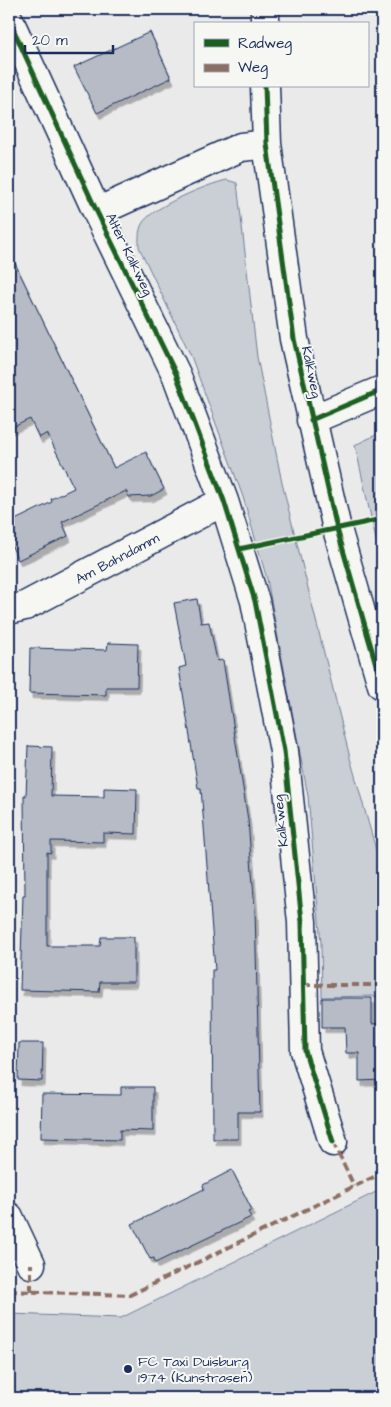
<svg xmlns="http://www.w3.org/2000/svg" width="391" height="1407" viewBox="0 0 391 1407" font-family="'Architects Daughter',sans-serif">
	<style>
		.green { fill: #caced5; stroke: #727e9a }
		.building { fill: #b6bbc6; stroke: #1b2f5e; filter: url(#shadow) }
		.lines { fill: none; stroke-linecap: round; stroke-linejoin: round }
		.minor-casing { stroke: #1b2f5e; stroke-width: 31 }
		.minor { stroke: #f6f6f2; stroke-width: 28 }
		.quiet { stroke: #8d6e63; stroke-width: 4; stroke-dasharray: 8 4; stroke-linecap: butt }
		.cycleway-casing { stroke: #f6f6f2; stroke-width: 8 }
		.cycleway { stroke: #1b5e20; stroke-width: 5 }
		.poi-dot { fill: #1b2f5e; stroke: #f6f6f2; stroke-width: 2 }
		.labels { text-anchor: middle; stroke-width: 4; stroke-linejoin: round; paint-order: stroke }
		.street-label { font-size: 14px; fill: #1b2f5e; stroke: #f6f6f2 }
		.poi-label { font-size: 14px; fill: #1b2f5e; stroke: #f6f6f2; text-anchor: start }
	</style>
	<defs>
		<filter id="shadow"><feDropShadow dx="3" dy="5.5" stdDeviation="0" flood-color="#0004"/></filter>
	</defs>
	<rect width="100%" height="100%" fill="#e9eae9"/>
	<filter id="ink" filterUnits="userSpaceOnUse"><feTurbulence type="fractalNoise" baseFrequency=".02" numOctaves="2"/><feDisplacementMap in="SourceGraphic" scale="10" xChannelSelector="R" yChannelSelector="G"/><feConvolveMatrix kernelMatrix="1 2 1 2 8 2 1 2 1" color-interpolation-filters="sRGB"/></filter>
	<g filter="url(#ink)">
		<!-- green -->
		<path class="green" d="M227 180 237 183 257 357 282 483 350 758 382 871V1007L376 996 322 997 321 943 308 796 267 579 243 497 191 356 139 247C139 239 138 232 142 224 151 207 208 184 227 180Z
			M382 432V567L355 445Z
			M382 1189V1398H9V1314L121 1318Z"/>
		<!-- building -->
		<path class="building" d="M150 32 171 78 97 113 74 67Z
			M9 251 114 468 146 452 164 489 151 496 129 497 126 491 62 522 68 536 18 560 9 540V523L52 502 51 499 74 488 47 433 39 438 30 419 9 429Z
			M197 599 201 623 209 622 217 661 223 660 248 820 255 910 260 1112H238V1139H213L212 982V970H215L201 788H198L179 668 186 666 174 603Z
			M108 643 138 644 137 687H106V695L29 693 30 648 107 650Z
			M28 746 52 747 51 796 104 797V788L137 789 136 834 103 833V842L51 841V853L47 852V946H100L101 937H134V982H100L99 992 20 990 23 895H25L24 795 26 796Z
			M322 998H372V1024L382 1023V1080L359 1081V1053H346L345 1027H322Z
			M19 1043H43L42 1081 18 1080Z
			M121 1087H153V1131L120 1130V1140L41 1138 42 1094 121 1095Z
			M232 1170 252 1210 248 1212 251 1217 155 1263 154 1258 150 1259 132 1224 204 1189 203 1185Z"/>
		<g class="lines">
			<!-- minor casing -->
			<g class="minor-casing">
				<path id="minor" d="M9 20 97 212 176 374 224 501 255 601 284 751 302 922 305 1051 333 1142
					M265 24V9
					M265 86 267 144 294 339 337 529 382 685
					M97 212 241 147 267 144
					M311 420 382 390
					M9 610 25 606 224 501
					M9 1217 31 1264"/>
			</g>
			<!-- minor -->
			<use href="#minor" class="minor"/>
			<!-- quiet -->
			<path class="quiet" d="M303 985H382
				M333 1142 354 1186
				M9 1291 130 1295 382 1173
				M31 1292V1264"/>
			<!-- cycleway casing -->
			<g class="cycleway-casing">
				<path id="cycleway" d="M9 20 97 212 176 374 224 501 255 601 284 751 302 922 305 1051 333 1142
					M265 86 267 144 294 339 337 529 382 685
					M311 420 382 390
					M239 549 382 519"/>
			</g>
			<!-- cycleway -->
			<use href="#cycleway" class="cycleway"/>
		</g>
	</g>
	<!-- markers -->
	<circle class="poi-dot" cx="128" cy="1369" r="5"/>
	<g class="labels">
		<!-- street labels -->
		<g class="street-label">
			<text transform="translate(130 254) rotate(64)" y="5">Alter Kalkweg</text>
			<text transform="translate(312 372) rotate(78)" y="5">Kalkweg</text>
			<text transform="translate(117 558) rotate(-28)" y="5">Am Bahndamm</text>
			<text transform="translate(280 821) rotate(-96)" y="5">Kalkweg</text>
		</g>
		<!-- poi labels -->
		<g class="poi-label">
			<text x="138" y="1366">FC Taxi Duisburg<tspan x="138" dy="16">1974 (Kunstrasen)</tspan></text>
		</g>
	</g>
	<!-- margin -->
	<rect width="391" height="1407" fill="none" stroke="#f6f6f2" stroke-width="30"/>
	<rect x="15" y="15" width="361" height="1377" fill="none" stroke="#1b2f5e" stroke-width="2" filter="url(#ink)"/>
	<!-- legend -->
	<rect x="194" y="22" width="175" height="65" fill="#f6f6f2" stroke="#9ea6b7"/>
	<rect x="204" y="39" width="25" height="8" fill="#1b5e20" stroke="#9ea6b7"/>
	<text x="238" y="48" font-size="15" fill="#1b2f5e">Radweg</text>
	<rect x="204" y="64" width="25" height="8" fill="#8d6e63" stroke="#9ea6b7"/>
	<text x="238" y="72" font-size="15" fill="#1b2f5e">Weg</text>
	<!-- scale -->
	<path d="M25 45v8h88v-8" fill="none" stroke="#1b2f5e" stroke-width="2.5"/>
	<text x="32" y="45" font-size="15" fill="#1b2f5e" stroke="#f6f6f2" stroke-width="4" paint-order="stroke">20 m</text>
</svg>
